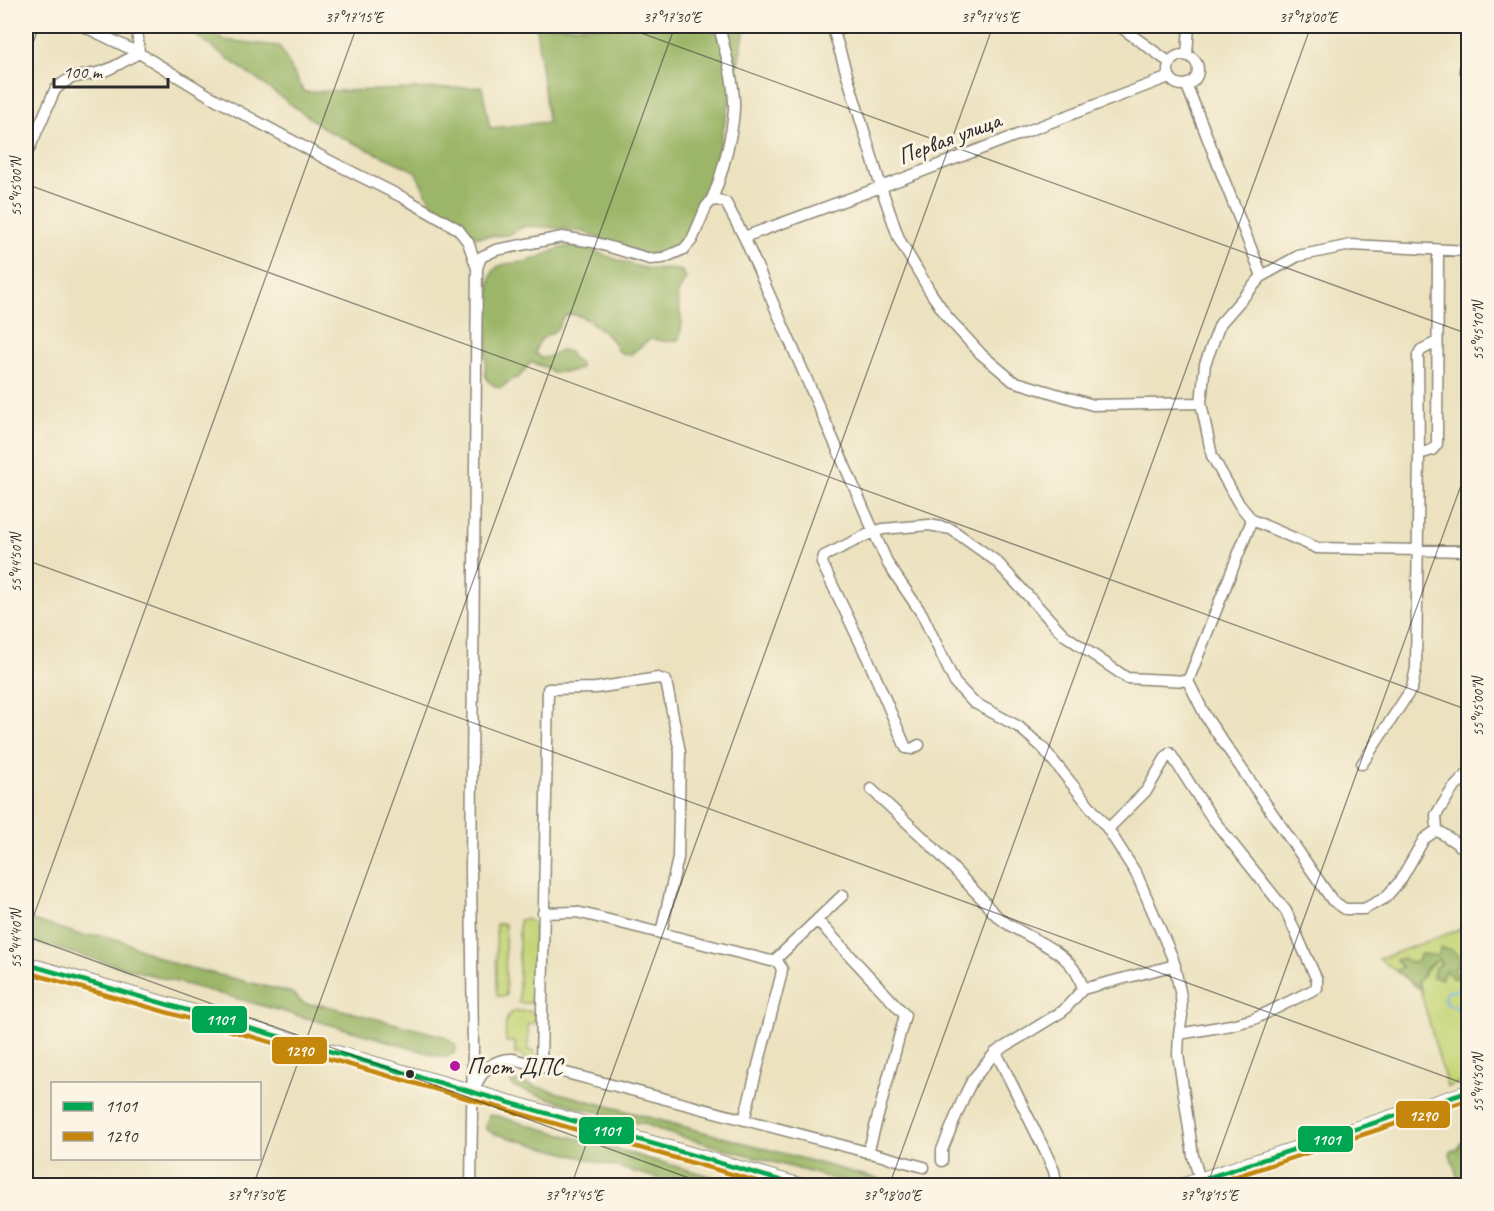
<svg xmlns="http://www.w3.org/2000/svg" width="1494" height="1211" font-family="Caveat,sans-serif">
<rect width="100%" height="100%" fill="#fcf5e5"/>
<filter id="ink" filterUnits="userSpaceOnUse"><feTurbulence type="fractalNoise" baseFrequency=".0167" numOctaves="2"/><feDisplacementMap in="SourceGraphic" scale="12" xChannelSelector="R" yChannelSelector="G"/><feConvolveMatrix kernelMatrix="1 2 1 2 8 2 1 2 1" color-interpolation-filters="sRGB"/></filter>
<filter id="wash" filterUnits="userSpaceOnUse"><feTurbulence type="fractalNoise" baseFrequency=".008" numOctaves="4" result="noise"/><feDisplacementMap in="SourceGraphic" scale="24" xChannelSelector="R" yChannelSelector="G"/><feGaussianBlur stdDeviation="1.35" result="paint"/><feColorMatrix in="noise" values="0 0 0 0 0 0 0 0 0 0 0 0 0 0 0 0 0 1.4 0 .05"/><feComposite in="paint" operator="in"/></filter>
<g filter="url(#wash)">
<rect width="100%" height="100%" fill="#ece2c0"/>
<path fill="#c4d577" stroke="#788051" stroke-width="1.5" d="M1468,911V1080L1447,1087L1418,982L1433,962L1439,959L1442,975L1446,970L1457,978C1451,959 1439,956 1421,954L1416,963L1397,961L1402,967L1396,971L1379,959L1461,929Z
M527,919L533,923L534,926L533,998L529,1003H519V920Z
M496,924H505L506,996H497Z
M515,1011H530L535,1015L534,1024H528V1050L534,1051V1061L522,1058V1054H515V1042H506C506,1030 502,1016 515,1011Z"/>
<path fill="#9bb668" stroke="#63704a" stroke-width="1.5" d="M183,26H203L223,40L279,46L304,92L482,87L490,128L548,122L536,26H746L709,194L686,237L673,250L662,254H642L584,232L547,227L525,226L508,235L476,237L431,203L415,171L328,131Z
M573,245C599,251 624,265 650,269C661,271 671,267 682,271L686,277L677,296L682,324L679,339C668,344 661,340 650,339L631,354H624L617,350C615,338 580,309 567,315C561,317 561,322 559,326C552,338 539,332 535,353L541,358L548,357L561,350L569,352L572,358L579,362L581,368L574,371L552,373L547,368L531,362L518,378L512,379L501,388C492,385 488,383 485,374L490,281C491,276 493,271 496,268C503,262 515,264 524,262C542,258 554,248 573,245Z
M26,918L84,936L100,935L123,941L171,963L292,993C309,1010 307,1002 327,1006L443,1036L456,1045L454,1053L447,1057L439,1056C301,1015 163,979 26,940Z
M1441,948L1452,950L1458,955V964L1454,969L1457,978H1452L1446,970L1441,979L1433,977L1435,967L1441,964L1439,959C1430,963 1423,973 1418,982L1421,990L1396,971L1402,967L1396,960L1403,958L1409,962L1416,963L1421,954L1438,956Z
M515,1081L900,1185H856L664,1132L643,1123L624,1122L603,1113L586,1110L513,1087L511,1082Z
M489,1115L497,1116L742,1185H682L492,1133L485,1128Z
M1461,1143H1466L1468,1148V1185H1460L1450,1154L1452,1150H1456Z"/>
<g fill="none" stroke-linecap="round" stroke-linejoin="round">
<path stroke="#68b4e1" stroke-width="2" d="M1468,990L1463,987L1459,990L1447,991L1444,998L1445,1003L1464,1010L1465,1061L1468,1073"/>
</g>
</g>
<g filter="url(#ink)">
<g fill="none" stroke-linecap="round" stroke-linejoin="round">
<defs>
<path id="minor" d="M83,26L139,53L208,95L328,160L404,198L458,229L468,242L477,268L471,870L473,1046L471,1186
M844,26L834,32L881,187L899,239L931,293L948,318L981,354L1013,381L1093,405L1201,403
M1119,26L1169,62
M1168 70a15 15 0 1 1 30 0a15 15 0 1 1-30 0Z
M1187,55L1189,26
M1465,69L1468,77
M1187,86L1262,276
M26,156L55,90C72,72 84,78 104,71C116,67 127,59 139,53L137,26
M711,201C721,180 733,133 734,109C735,82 725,52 719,26
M744,237L881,187L1169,77
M1468,251L1351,245L1298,256L1262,276L1220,324L1205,364L1201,403L1212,456L1239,504L1252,520L1317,548L1468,551
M477,268L481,257L496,250L562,237L593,242L650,259L663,258L684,249L692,240L706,207L711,201L718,200L726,203L744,237L888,564L922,614L955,683L973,702L1019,727L1043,748L1108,829L1137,875L1173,959L1181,996L1182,1016L1179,1034L1178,1054L1193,1156L1200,1180
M1419,454L1432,450L1437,444L1438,250
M1252,520L1188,681L1206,717L1332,900L1345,909H1364L1385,898L1400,881L1424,839L1437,830
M919,745L912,749L906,748L868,659L822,563L824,556L873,532L883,529L929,525L951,529L996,561L1063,634L1127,678L1188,681
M1362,764L1412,688L1416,668L1419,454L1418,355L1421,350L1437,342
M1468,773L1452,790L1436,815L1437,830L1468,851
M871,789L929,843L984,901C1007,939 1072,940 1083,989
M1108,829L1147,790L1166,757L1170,753L1212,818L1286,911L1317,980V988L1254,1019L1231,1025L1179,1034
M543,913L576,912L589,915L771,961L776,959L843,895
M817,920L905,1015L868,1153
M996,1052L1045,1151L1054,1171L1057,1186
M541,1066L548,689L596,688L658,678L666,681L680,752L678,858L661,933
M474,1090C481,1072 492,1058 513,1059L924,1167
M744,1120L781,976L782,969L776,959
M942,1161V1150L963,1099L973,1079L996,1052L1063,1011L1083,989L1175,965"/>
<path id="major" d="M26,964L802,1186
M1181,1186L1468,1092"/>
</defs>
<use href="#minor" stroke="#8c8676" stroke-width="13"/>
<use href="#major" stroke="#8c8676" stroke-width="16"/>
<use href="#minor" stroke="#fff" stroke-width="10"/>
<use href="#major" stroke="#fff" stroke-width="14"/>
<defs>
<path id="bus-1" d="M26,964L800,1186
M1183,1186L1468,1092"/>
<path id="bus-2" d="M26,972L773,1186
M1207,1186L1468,1100"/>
</defs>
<use href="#bus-1" stroke="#fcf5e5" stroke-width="9"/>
<use href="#bus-2" stroke="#fcf5e5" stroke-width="9"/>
<use href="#bus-1" stroke="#00a651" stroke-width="4.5"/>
<use href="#bus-2" stroke="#c4870b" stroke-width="4.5"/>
</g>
</g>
<path fill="none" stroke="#2b2b2b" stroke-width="1.5" stroke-opacity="0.45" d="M622,26L1468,334M26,63L39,26M26,184L1468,710M26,560L1468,1085M26,936L711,1186M26,937L357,26M253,1186L675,26M571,1186L993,26M889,1186L1311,26M1207,1186L1468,466"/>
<circle fill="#b5179e" stroke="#fcf5e5" stroke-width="2" cx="455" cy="1066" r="6"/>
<circle fill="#2b2b2b" stroke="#fcf5e5" stroke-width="2" cx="410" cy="1074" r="5"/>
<g text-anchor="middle" stroke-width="6" stroke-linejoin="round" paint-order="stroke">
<g font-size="24" fill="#2b2b2b" stroke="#fcf5e5">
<text transform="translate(949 138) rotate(-21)" y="8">Первая улица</text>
</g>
<g font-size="24" fill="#2b2b2b" stroke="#fcf5e5" text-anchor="start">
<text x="467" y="1074">Пост ДПС</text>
</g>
</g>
<g stroke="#fcf5e5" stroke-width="2">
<rect x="191" y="1005" width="57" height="29" rx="6" fill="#00a651"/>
<rect x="271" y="1036" width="57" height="29" rx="6" fill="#c4870b"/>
<rect x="1395" y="1100" width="56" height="29" rx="6" fill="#c4870b"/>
<rect x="578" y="1116" width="57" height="29" rx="6" fill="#00a651"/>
<rect x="1297" y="1125" width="57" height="28" rx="6" fill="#00a651"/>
</g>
<g font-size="16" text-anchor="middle" font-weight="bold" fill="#fff">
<text x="220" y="1025">1101</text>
<text x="299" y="1056">1290</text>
<text x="1423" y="1121">1290</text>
<text x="606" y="1136">1101</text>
<text x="1326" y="1145">1101</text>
</g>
<rect width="1494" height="1211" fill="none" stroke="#fcf5e5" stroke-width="66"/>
<rect x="51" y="1082" width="210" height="78" fill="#fcf5e5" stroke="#a8a49b" stroke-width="1.5"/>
<rect x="63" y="1102" width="30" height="9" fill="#00a651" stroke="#a8a49b" stroke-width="1.5"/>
<text x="105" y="1112" font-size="18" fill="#2b2b2b">1101</text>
<rect x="63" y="1132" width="30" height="9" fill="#c4870b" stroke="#a8a49b" stroke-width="1.5"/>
<text x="105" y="1142" font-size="18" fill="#2b2b2b">1290</text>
<path d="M54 78v9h114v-9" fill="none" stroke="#2b2b2b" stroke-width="3"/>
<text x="63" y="78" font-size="18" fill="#2b2b2b" stroke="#fcf5e5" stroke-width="4.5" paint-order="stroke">100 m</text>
<rect x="33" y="33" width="1428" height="1145" fill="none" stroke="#2b2b2b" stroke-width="2"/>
<g font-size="15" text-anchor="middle" fill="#2b2b2b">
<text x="354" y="22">37°17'15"E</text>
<text x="672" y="22">37°17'30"E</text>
<text x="990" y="22">37°17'45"E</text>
<text x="1308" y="22">37°18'00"E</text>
<text transform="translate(16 187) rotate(-90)" y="5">55°45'00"N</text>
<text transform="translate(1478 331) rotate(-90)" y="5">55°45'10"N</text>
<text transform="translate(16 563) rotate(-90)" y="5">55°44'50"N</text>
<text transform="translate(1478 707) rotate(-90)" y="5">55°45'00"N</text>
<text transform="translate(16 939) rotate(-90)" y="5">55°44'40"N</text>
<text transform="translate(1478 1083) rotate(-90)" y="5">55°44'50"N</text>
<text x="256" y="1200">37°17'30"E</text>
<text x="574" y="1200">37°17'45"E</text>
<text x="892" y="1200">37°18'00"E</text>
<text x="1209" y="1200">37°18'15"E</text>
</g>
</svg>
